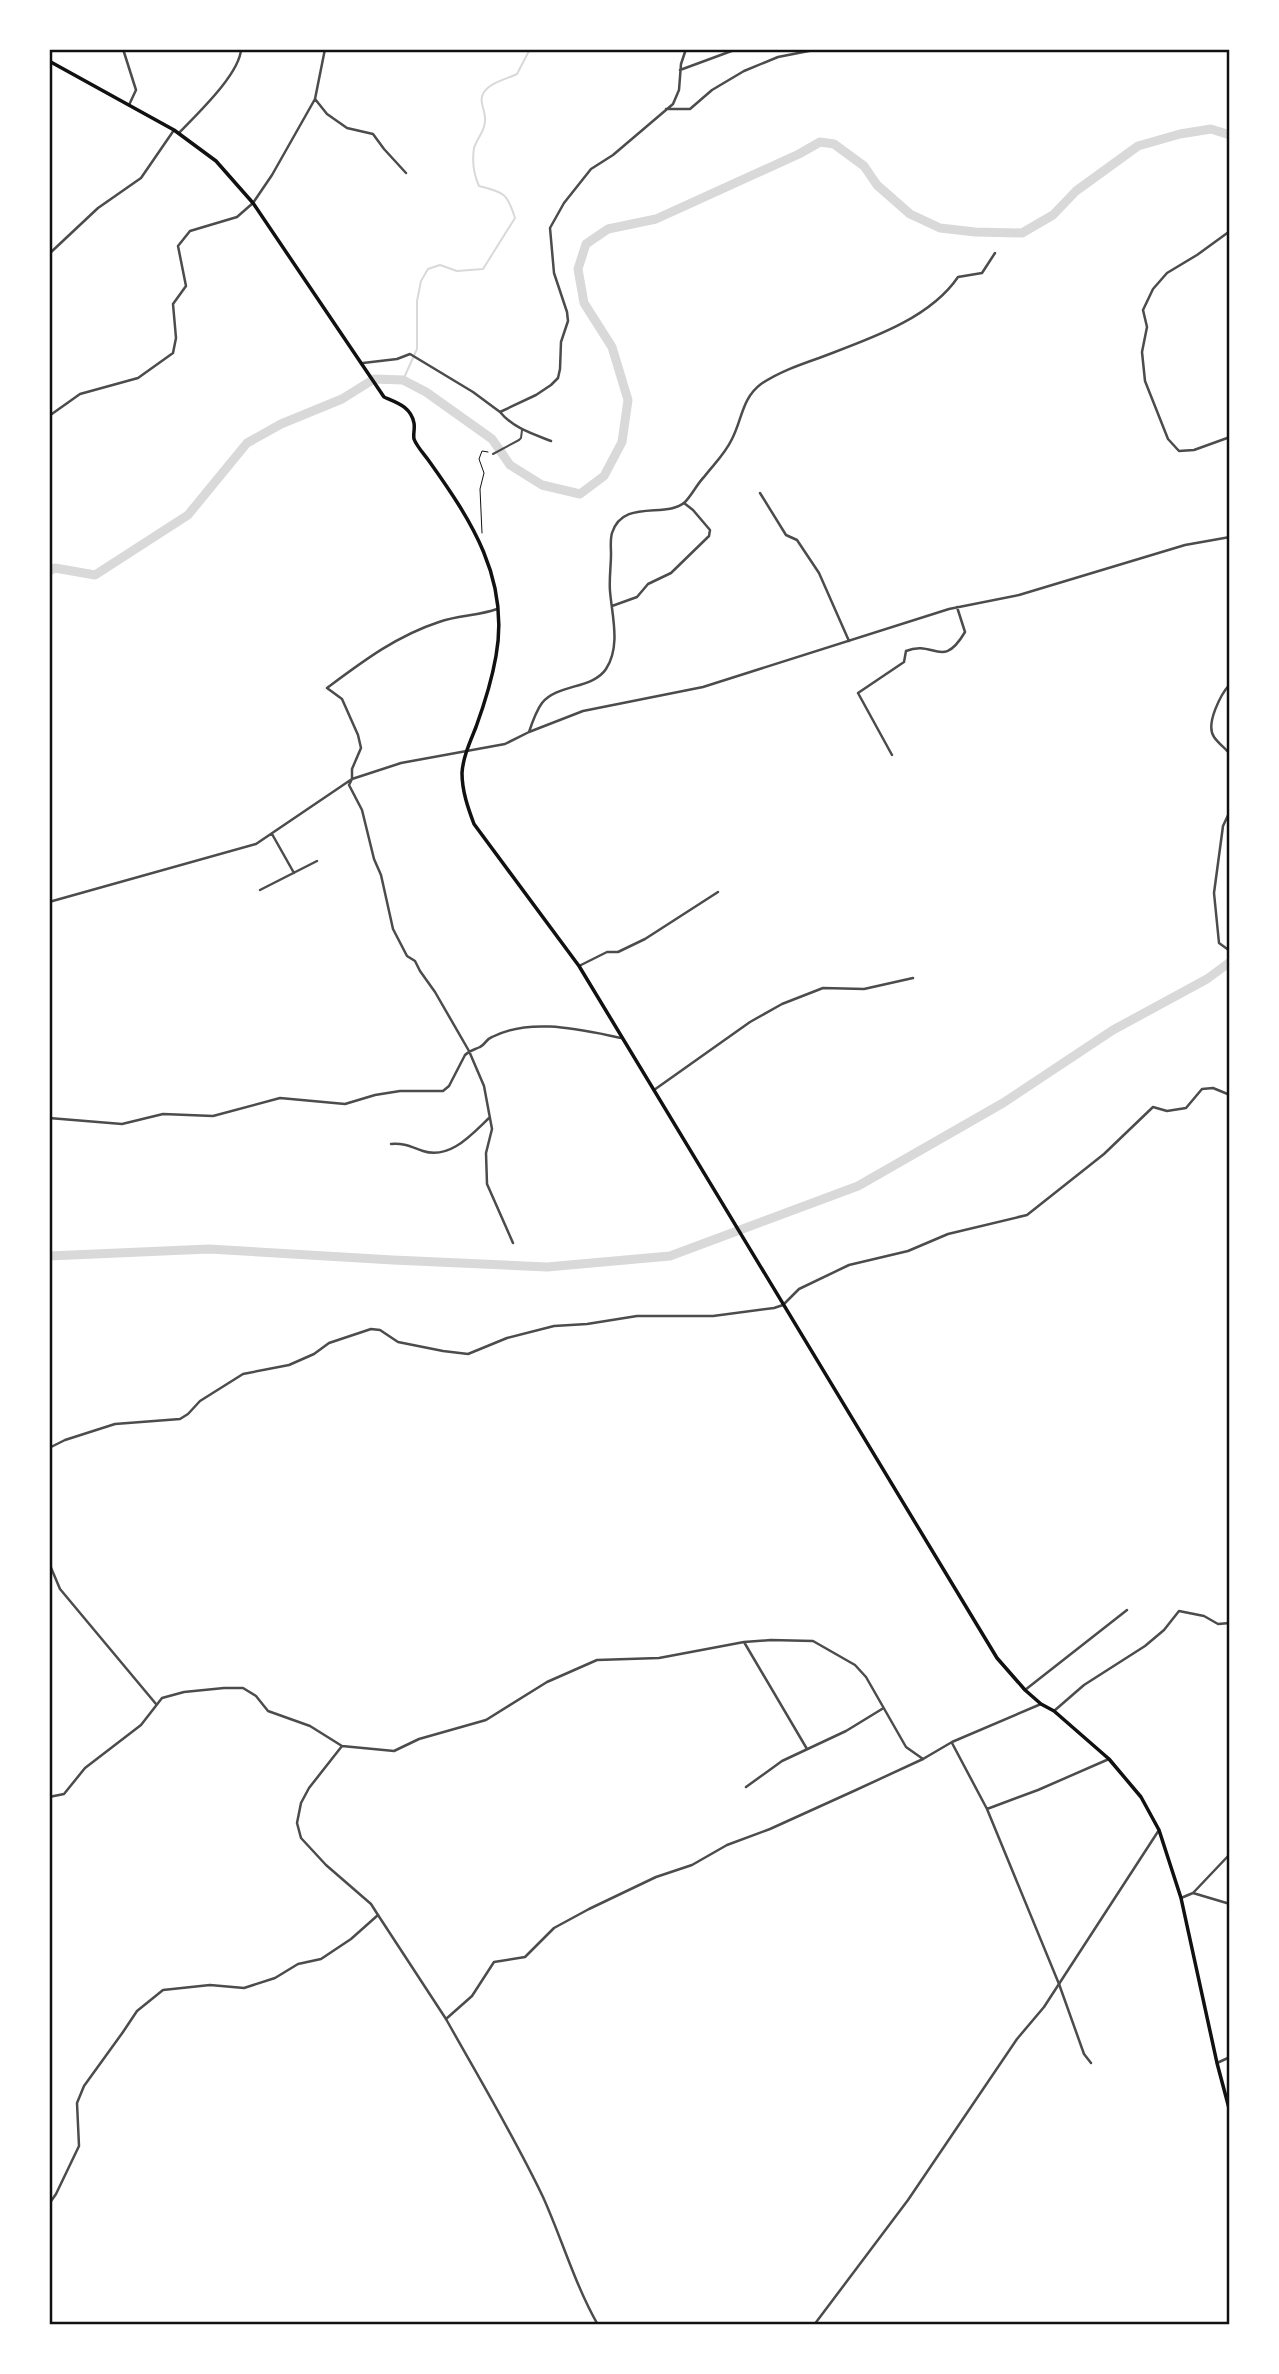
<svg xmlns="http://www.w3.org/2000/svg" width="1279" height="2374" font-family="Roboto,sans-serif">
<rect width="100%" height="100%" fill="#fff"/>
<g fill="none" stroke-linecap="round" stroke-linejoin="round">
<path stroke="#d9d9d9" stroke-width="2" d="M403,380L417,349V301L421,281L428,269L440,265L457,271L483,269L515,218C507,193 505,193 479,186C474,175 472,161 474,148C477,138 486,130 485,118C485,109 478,101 484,92C491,82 507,79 517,74L530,49"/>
<path stroke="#d9d9d9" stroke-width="9" d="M49,571L55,568L95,575L188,515L247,443L281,424L342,399L374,379L403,380L426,392L492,439L510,465L542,485L580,494L604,476L622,442L628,400L612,347L584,303L578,269L586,244L608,229L656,219L799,154L820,142L834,144L864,166L877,185L910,214L940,228L975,232L1022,233L1053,215L1076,191L1138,146L1180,134L1211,129L1230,135
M49,1256L209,1249L393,1260L547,1267L670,1256L858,1186L1003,1103L1113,1030L1207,979L1230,962"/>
<path stroke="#111" stroke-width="1" d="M482,533L480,489L484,473L479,459L482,451L488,452"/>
<path stroke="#4c4c4c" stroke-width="2" d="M493,454L519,440L521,438L522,430"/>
<path stroke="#4c4c4c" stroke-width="2.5" d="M123,49L136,90L129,105
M680,70L737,49
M315,99L327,114L347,128L373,134L384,149L406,173
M666,109H690L712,90L744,71L778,57L819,49
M179,133C196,115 240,74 241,49
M1230,231L1197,255L1167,273L1153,289L1143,310L1147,327L1142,352L1145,381L1168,439L1179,451L1194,450L1230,437
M49,254L98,208L141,178L174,130
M363,363L397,359L410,354L473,392L500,412L536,395L551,385L558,378L560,369L561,342L568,321L567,312L554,273L550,228L564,203L591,169L613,155L673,104L679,90L681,64L686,49
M500,412C513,428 533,434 551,441
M49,416L80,394L138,378L173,353L176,338L173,304L186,286L178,246L190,231L237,217L253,203L272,175L315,99L325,49
M760,493L786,535L797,540L819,573L849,641
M612,606L637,597L648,584L671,573L709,536L710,530L693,510L684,503
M497,609C478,616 458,615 439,622C396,636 362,662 327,688L342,699L358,735L361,748L352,769V779L349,785L362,810L374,859L381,875L393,929L407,956L415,961L420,971L435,992L469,1051L484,1086L492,1129L486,1153L487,1184L513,1243
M1230,684C1221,694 1205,724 1214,737C1218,743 1225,748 1230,754
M529,732C532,723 536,711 542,703C557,684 593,689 606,669C621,646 612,616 610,591C609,579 611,566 611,554C611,547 610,540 612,533C623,498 667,519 685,502C692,495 697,484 704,477C714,464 725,454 732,439C742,420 742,398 761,384C779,372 799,365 819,358C866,340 929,320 958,277L982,273L995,253
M892,755L858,693L904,662L906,651C934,639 942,671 965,632L957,607
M1230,811L1223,826L1214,893L1219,943L1230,951
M272,834L294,873
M260,890L317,861
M49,902L256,844L352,779L401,763L505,744L529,732L583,711L703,687L949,609L1019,595L1185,545L1230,537
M579,966L607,952H618L645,939L718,892
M654,1090L750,1022L782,1004L823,988L864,989L913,978
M49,1118L122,1124L163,1114L213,1116L280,1098L345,1104L375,1095L400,1091H443L449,1086L465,1055C470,1050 474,1050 480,1047C485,1045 486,1039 492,1037C531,1017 581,1030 622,1038
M391,1144C405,1143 411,1147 423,1151C450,1160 472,1134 489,1118
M49,1448L65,1440L115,1424L180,1419L188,1414L200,1401L243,1374L289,1365L314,1354L329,1343L371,1329L380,1330L398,1342L443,1351L468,1354L507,1338L554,1326L587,1324L637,1316H713L774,1308L783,1305L799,1289L849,1265L908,1251L948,1234L1027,1215L1104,1154L1153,1107L1167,1111L1186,1108L1202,1089L1213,1088L1230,1095
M49,1563L60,1589L156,1704
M744,1642L807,1749
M1025,1690L1127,1610
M1054,1711L1084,1685L1145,1646L1164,1630L1179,1611L1204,1616L1218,1624L1230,1623
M952,1743L987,1809L1059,1984L1084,2054L1091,2063
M342,1746L309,1788L301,1803L297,1823L301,1838L326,1865L371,1904L378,1915
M746,1787L782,1761L846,1731L882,1709
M49,1797L64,1794L85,1768L141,1725L162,1698L184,1692L224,1688H243L256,1696L268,1711L310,1726L342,1746L394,1751L419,1739L486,1720L547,1682L597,1660L659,1658L744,1642L771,1640L813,1641L855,1665L866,1677L906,1747L923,1759
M987,1809L1038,1790L1109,1759
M1193,1893L1230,1904
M1181,1898L1193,1893L1230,1854
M446,2019C479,2078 514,2136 543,2197C562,2239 575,2285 598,2325
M1217,2063L1230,2057"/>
<path stroke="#4c4c4c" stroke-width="2.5" d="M49,2204L56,2194L79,2146L77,2103L84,2086L123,2032L137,2011L163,1990L210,1985L244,1988L275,1978L298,1964L321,1959L351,1939L378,1915L446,2019L472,1996L494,1962L525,1957L554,1928L589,1909L656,1877L692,1865L727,1845L770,1829L856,1790L923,1759L952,1742L1041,1704
M814,2325L908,2200L1017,2039L1044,2007L1159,1830"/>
<path stroke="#111" stroke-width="3.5" d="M49,61L174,130L216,161L253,203L384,397C398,403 411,407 414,423C415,429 413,434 414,439C417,447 425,455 429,461C471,520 510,579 496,656C492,679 484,705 476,727C470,742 463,757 462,773C462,791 468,808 474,824L579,966L997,1658L1025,1690L1041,1704L1054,1711L1109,1759L1141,1797L1159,1830L1181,1898L1217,2063L1230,2112"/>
</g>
<rect width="1279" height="2374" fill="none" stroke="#ffffff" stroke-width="102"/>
<rect x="51" y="51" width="1177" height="2272" fill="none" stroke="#111" stroke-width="2.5"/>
</svg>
